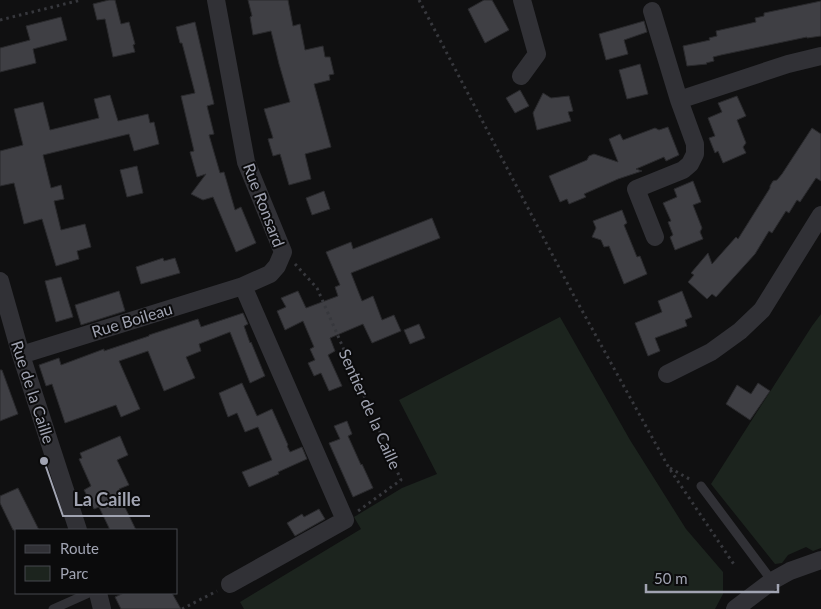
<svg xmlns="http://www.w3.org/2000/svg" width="821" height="609" font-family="Lato,sans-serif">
<rect width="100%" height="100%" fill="#101011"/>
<path fill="#1c241e" d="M821,314V548L813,551L806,547L788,555L782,563L775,564L711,484L812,326Z
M560,317L630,440L686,529L723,572V594L715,609H244L240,602L361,529L354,517L402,488L437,474L399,400Z"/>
<path fill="#3f3f44" stroke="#2a2a2d" d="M109,0H115L121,24L129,22L135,44L133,45L135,52L113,57L105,19L97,20L93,4Z
M248,0H288L293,26L300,24L305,50L323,46L325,57H330L334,74L329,75L330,80L314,84L331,147L305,154L311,179L289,185L280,154L273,156L268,139L273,138L264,109L290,102L279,64L271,31L253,35L250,17L252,16Z
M484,0H492L509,30L485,43L468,9Z
M821,1V36L807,38V37L721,55L713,57L714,61L706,63L707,64L687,66L683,46L710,40L709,38L717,36L716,31L756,22L755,18L764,16V13Z
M61,17L67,40L33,49L36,63L0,72V48L30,40L26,26Z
M644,21L647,32L624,40L628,54L606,60L599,34Z
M195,22L214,104L207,106L214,134L209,135L220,173L224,172L235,210L241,207L256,243L236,252L213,197L203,200L191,194L206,174L197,177L190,152L194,151L181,96L195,93L182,43H180L176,27Z
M640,64L648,94L627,99L619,70Z
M520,90L529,106L515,113L506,98Z
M543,93L551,98L569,96L573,111L568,112L571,121L537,130L533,113Z
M110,95L118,121L148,114L150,123L154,122L159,144L134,151L129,134L43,155L51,188L61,185L64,199L54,201L61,230L85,224L91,247L77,251L79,259L56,266L42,219L24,224L14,183L0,186V151L23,145L14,109L43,102L50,130L99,118L94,99Z
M737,96L746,116L737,120L746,143L743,147L746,153L723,163L718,151L715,153L709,138L715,136L708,118L722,112L718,103Z
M668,127L679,155L666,161L664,157L636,169L642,171L618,179L584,194L586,197L569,204L567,199L560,202L549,176L587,160L589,156L594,154L618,162L609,139L620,134L623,140L655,128L659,130Z
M812,128L821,134V181L816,178L800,202L797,200L789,213L786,211L772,233L769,231L755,254L716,297L712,294L707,299L688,282L694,275L691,273L708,253L712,264L736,237L738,239L770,188V186L773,181L777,180L782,174Z
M137,166L143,193L127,197L120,170Z
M693,181L701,202L693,205L702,228L700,232L703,239L675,250L670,237L673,235L668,222L671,221L663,203L677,197L674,189Z
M324,191L330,209L312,215L306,198Z
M622,210L627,223L624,225L637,257L640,256L647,274L624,284L609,246L604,247L601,240L592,237L596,228L593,221Z
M432,218L440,238L351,273L362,301L373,296L382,320L394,315L401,331L372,343L363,324L330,338L335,351L328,355L342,386L329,391L321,373L314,376L308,363L315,360L310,349L314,347L303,321L285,330L277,311L286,307L281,298L298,291L306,308L338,296L335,287L340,285L326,252L351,242L353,249Z
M163,258L164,261L175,258L180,273L141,284L136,267Z
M61,277L73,317L56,322L45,281Z
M119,291L125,311L81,325L75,305Z
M682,291L692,317L685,320L687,326L655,338L660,351L648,356L635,323L662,312L658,301Z
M243,313L248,324L244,326L250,343L251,342L265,376L250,383L230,332L199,344L201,351L186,357L195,378L164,391L148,351L119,361L140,409L121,417L116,405L65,423L52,384L46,386L39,365L59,358L61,365L104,349V351L149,336V335L198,319L201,327Z
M419,324L425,338L410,344L404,330Z
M0,370H2L18,414L0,421Z
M242,383L257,416L272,409L288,445L287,446L290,452L302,447L307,459L278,472L279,474L249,487L242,472L272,460L258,427L245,432L237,413L228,417L219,393Z
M758,383L770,391L750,420L726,404L737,385L751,394Z
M347,421L352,434L348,436L361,465L362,464L373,488L353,497L329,443L340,439L334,426Z
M120,436L128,455L117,460L129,485L119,489L122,496L120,497L136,530H110L99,507L94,509L84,490L91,486L79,459L82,458L80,453Z
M18,488L39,530H13L0,503V496Z
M319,509L325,519L295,536L287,523L302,514L304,517Z
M124,593H172L181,609H121L115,597Z"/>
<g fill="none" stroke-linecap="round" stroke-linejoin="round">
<path stroke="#37383d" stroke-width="3" stroke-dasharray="2.5 4" stroke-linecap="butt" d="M419,0L574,296L669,468L735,566
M0,20L81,0
M295,264L317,288L401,480L358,511
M670,468L691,480
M182,609L217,591"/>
<path stroke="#313136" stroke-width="9" d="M701,486L772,581
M53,609L89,593"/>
<path stroke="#313136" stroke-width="18" d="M652,11L679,100
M521,76L537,54L522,0
M655,237L636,189L683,170L690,164L695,154V144L679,100L788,64L821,56
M0,281L21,355L78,530
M21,355L243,286L270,274L277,266L283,252L246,162L216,0
M667,374L711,352L740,331L762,310L821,215
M230,584L345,520L243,286
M98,593L102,609
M735,609L772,581L790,571L821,560"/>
</g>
<g text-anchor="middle" stroke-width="4" stroke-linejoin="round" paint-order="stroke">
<g font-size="16" fill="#a1a4b2" stroke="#0b0b0c">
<text transform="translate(264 205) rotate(69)" y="6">Rue Ronsard</text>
<text transform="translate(132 320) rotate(-17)" y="6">Rue Boileau</text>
<text transform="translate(33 392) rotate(72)" y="6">Rue de la Caille</text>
<text transform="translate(370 409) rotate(66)" y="6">Sentier de la Caille</text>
</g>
</g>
<path fill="none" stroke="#a1a4b2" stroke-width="2" d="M44 461L63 516H150"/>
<circle fill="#a1a4b2" stroke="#0b0b0c" stroke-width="2" cx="44" cy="461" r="5"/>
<g font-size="18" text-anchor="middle" font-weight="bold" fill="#a1a4b2" stroke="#0b0b0c" stroke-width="4" stroke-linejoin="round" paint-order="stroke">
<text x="107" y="506">La Caille</text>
</g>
<rect x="15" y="529" width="162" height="65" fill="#0b0b0c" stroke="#47484e"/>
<rect x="25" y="545" width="25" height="8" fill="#313136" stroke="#47484e"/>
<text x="60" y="554" font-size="15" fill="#a1a4b2">Route</text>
<rect x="25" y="566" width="25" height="15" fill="#1c241e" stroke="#47484e"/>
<text x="60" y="579" font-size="15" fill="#a1a4b2">Parc</text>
<path d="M646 584v8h132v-8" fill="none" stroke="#a1a4b2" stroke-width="2.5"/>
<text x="654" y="584" font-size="15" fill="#a1a4b2" stroke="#0b0b0c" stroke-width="4" paint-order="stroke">50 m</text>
</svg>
